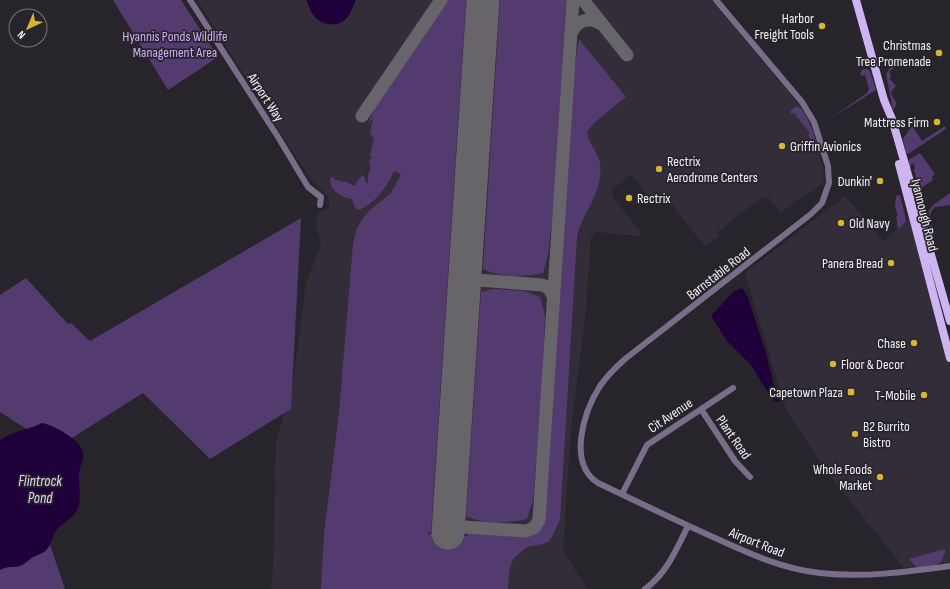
<svg xmlns="http://www.w3.org/2000/svg" width="950" height="589" font-family="'Sofia Sans Condensed',sans-serif">
<rect width="100%" height="100%" fill="#27242b"/>
<path fill="#322d39" d="M197,0H711L802,108L813,130L823,169L824,182L803,198L801,197L781,213L768,198L765,200L762,197L718,232L720,235L705,247L670,202L668,200L661,201L656,195L651,200L631,175L612,190V196L640,231V236L596,232L591,239L585,319L571,430L563,551L587,589H271L273,568L276,443L293,382L306,283L321,243L316,226L318,212L329,207L328,197L309,176L294,154Z
M845,196L883,241L909,218L950,367V562L904,568L826,471L786,410L745,273Z"/>
<path fill="#533b6f" d="M113,0H181L218,57L168,90Z
M448,0H466L431,532H428V534H436L437,533L459,534V536H468V533L526,537L536,534L543,525L573,87L577,50L579,39L626,97L594,123L587,132C588,143 598,152 600,163C604,193 582,211 577,237L560,520L552,537L549,541L543,544L527,547L513,559L509,571L508,589H321L324,534L339,413L353,244L357,228L363,218L369,211L391,193L401,174L394,171C388,186 374,205 358,210L354,206L352,199C342,198 327,189 331,177H334L335,180H339L341,182L345,181L354,186L362,175L364,176L366,183H368V175L371,168L369,161L372,158L370,155L374,139L370,133L373,118L368,124L374,109Z
M500,0H566V5L553,211L548,255L543,273C521,277 503,278 483,269Z
M899,64H902V65L900,68L897,65L889,72L891,75L890,79L896,86L893,89L891,94L897,104L893,110L886,74L891,67Z
M863,69H868L870,71L876,90L831,118L867,93L869,89L865,75L862,76L860,73Z
M797,106C810,113 815,141 820,155L808,135L810,133L794,113L790,114L791,110Z
M945,126L946,129L908,154L906,153L903,139L911,127H913L922,141Z
M920,153L935,174L932,177L933,180L918,190L914,184L916,182L919,184L920,181L916,177L914,170L915,167L913,163L911,164V167L910,168L908,162L910,159Z
M950,193V205L935,207C925,216 932,224 935,236L933,235L932,240L929,227V212H928L933,205Z
M900,195L906,220L904,224L898,229L896,216H898L895,207L896,196Z
M301,218L291,409L210,459L143,393L56,448L0,412V295L26,278L68,324L71,323L90,341Z
M493,289L524,291L540,297L545,316L541,404L533,500L527,519C507,523 485,525 466,516L481,292Z
M50,545L65,589H0V570L9,566L17,567L23,565L33,557L44,552Z
M945,549C944,567 932,567 917,568L909,559Z"/>
<path fill="#20003a" d="M306,0H356C353,6 351,14 346,19C337,28 322,25 315,17C310,12 309,5 306,0Z
M742,288L747,295L767,356L773,382L780,402L774,401L763,385L751,365L727,341L711,316L733,292Z
M42,423C54,425 76,438 82,449C86,455 80,466 79,473C78,485 83,500 76,512C71,520 61,523 56,531C52,537 51,547 44,552C41,554 36,555 33,557C28,560 24,565 18,566C11,568 6,566 0,570V440C13,431 29,430 42,423Z"/>
<g fill="none" stroke-linecap="round" stroke-linejoin="round">
<path stroke="#67646a" stroke-width="13" d="M583,0L627,55
M571,34C577,19 590,16 603,25
M362,116L441,0
M465,265C468,273 469,277 477,280
M463,294L470,283L477,280L542,285L549,288L553,296
M449,526L526,531L534,528L539,520L573,0"/>
<path stroke="#67646a" stroke-width="33" d="M448,533L483,0"/>
<path stroke="#796d8a" stroke-width="6" d="M190,0L278,137L308,187L321,197L320,205
M716,0L802,102L814,122L828,166L829,183L822,203L811,214L625,359C616,367 607,376 600,386C584,411 567,463 598,483C636,501 675,520 713,537C748,553 782,569 820,573C863,578 907,572 950,566
M701,409L735,461L750,477
M622,494L647,445L733,388
M645,589C667,573 676,550 688,526"/>
<path stroke="#ceb5f1" stroke-width="8" d="M856,0L884,100L892,119L950,321
M899,164L950,358"/>
</g>
<g fill="#d6b534" stroke="#27242b" stroke-width="1.5">
<circle cx="822" cy="26" r="4"/>
<circle cx="939" cy="53" r="4"/>
<circle cx="937" cy="122" r="4"/>
<circle cx="782" cy="146" r="4"/>
<circle cx="659" cy="169" r="4"/>
<circle cx="880" cy="181" r="4"/>
<circle cx="629" cy="198" r="4"/>
<circle cx="841" cy="223" r="4"/>
<circle cx="891" cy="263" r="4"/>
<circle cx="914" cy="343" r="4"/>
<circle cx="833" cy="364" r="4"/>
<rect x="847" y="388" width="8" height="8" rx="2"/>
<circle cx="924" cy="395" r="4"/>
<circle cx="855" cy="434" r="4"/>
<circle cx="880" cy="477" r="4"/>
</g>
<g text-anchor="middle" stroke-width="3.5" stroke-linejoin="round" paint-order="stroke">
<g font-size="14" fill="#f2f0f5" stroke="#27242b" text-anchor="end">
<text x="814" y="23">Harbor<tspan x="814" dy="16">Freight Tools</tspan></text>
<text x="931" y="50">Christmas<tspan x="931" dy="16">Tree Promenade</tspan></text>
<text x="929" y="127">Mattress Firm</text>
<text x="790" y="151" text-anchor="start">Griffin Avionics</text>
<text x="667" y="166" text-anchor="start">Rectrix<tspan x="667" dy="16">Aerodrome Centers</tspan></text>
<text x="872" y="186">Dunkin'</text>
<text x="637" y="203" text-anchor="start">Rectrix</text>
<text x="849" y="228" text-anchor="start">Old Navy</text>
<text x="883" y="268">Panera Bread</text>
<text x="906" y="348">Chase</text>
<text x="841" y="369" text-anchor="start">Floor &amp; Decor</text>
<text x="843" y="397">Capetown Plaza</text>
<text x="916" y="400">T-Mobile</text>
<text x="863" y="431" text-anchor="start">B2 Burrito<tspan x="863" dy="16">Bistro</tspan></text>
<text x="872" y="474">Whole Foods<tspan x="872" dy="16">Market</tspan></text>
</g>
<g font-size="14" fill="#ceaff8" stroke="#27242b">
<text x="175" y="41">Hyannis Ponds Wildlife<tspan x="175" dy="16">Management Area</tspan></text>
</g>
<g font-size="14" fill="#f2f0f5" stroke="#27242b">
<text transform="translate(266 97) rotate(57)" y="5">Airport Way</text>
<text transform="translate(925 215) rotate(76)" y="5">Iyannough Road</text>
<text transform="translate(718 273) rotate(-38)" y="5">Barnstable Road</text>
<text transform="translate(670 415) rotate(-34)" y="5">Cit Avenue</text>
<text transform="translate(734 437) rotate(55)" y="5">Plant Road</text>
<text transform="translate(757 542) rotate(22)" y="5">Airport Road</text>
</g>
<g font-size="15" font-style="italic" fill="#e4d5fa" stroke="#27242b">
<text x="40" y="486">Flintrock<tspan x="40" dy="17">Pond</tspan></text>
</g>
</g>
<g transform="translate(28 28) rotate(224)"><circle r="19" fill="#27242b" stroke="#78767c"/>
<path d="M0-3L7 15L0 10L-7 15Z" fill="#d6b534"/>
<text y="-6" font-size="11" font-weight="bold" text-anchor="middle" fill="#f2f0f5">N</text>
</g>
</svg>
